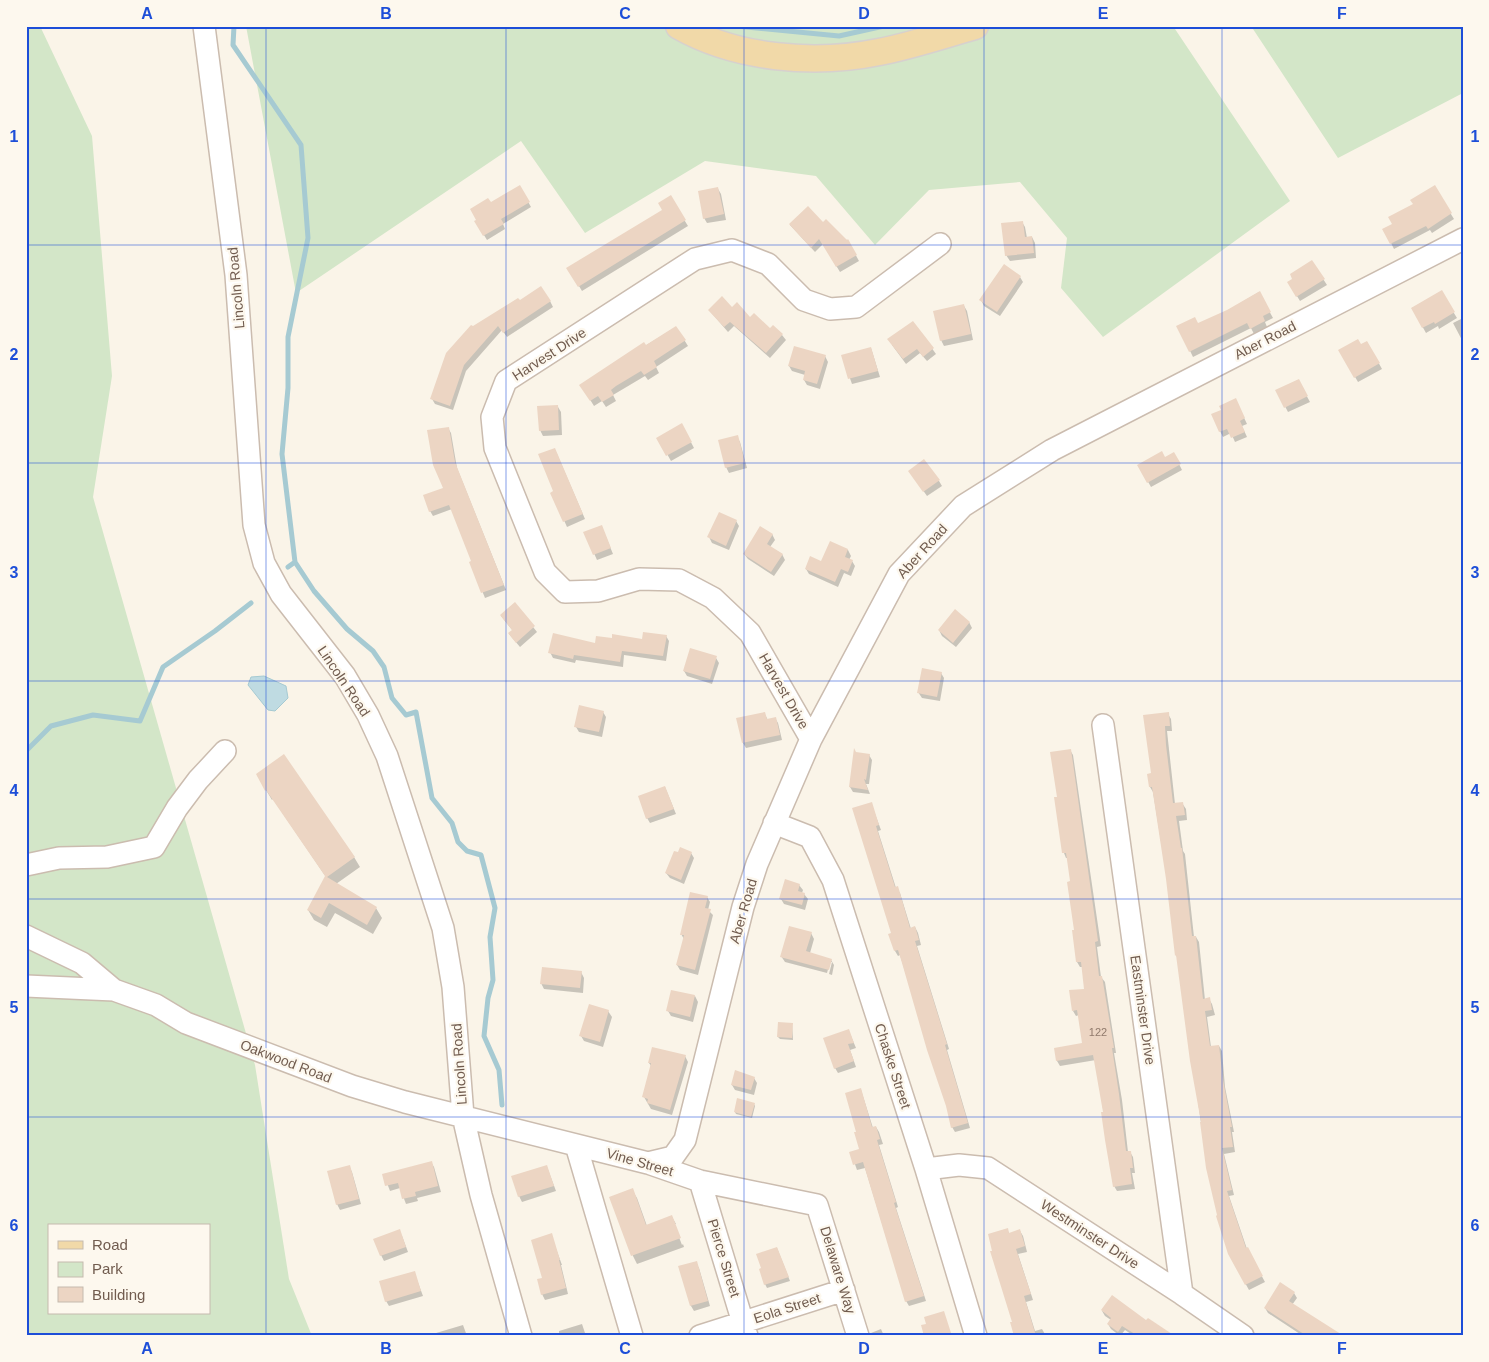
<svg xmlns="http://www.w3.org/2000/svg" width="1489" height="1362" font-family="Helvetica,sans-serif">
<rect width="100%" height="100%" fill="#faf4e8"/>
<path fill="#d3e6c8" fill-rule="evenodd" d="M26,26H40L92,136L112,376L93,497L255,1065L289,1279L312,1336H26ZM49,1226H209V1313H49Z
M246,26H1173L1290,201L1103,337L1061,288L1067,238L1020,182L929,190L875,245L816,176L705,161L585,233L521,141L296,293Z
M1251,26H1463V93L1338,158Z"/>
<path fill="#bfdbe2" stroke="#a6cad2" d="M264,676L286,686L288,698L275,711L268,710L248,685L251,677Z"/>
<path fill="#0003" d="M520,187L531,207L503,224L505,229L487,240L476,222L490,204Z
M1434,187L1454,219L1432,233L1430,230L1394,249L1384,229L1394,224Z
M718,189L721,194L726,220L707,223L704,218Z
M670,197L688,226L582,291L568,268L663,211Z
M1022,222L1025,227L1027,238L1032,237L1035,243L1036,258L1010,261L1006,255Z
M823,223L848,241L859,261L840,272L823,244L815,252L790,225Z
M1312,262L1327,285L1300,301L1289,283Z
M1020,277L1023,282L1000,316L984,306L981,300Z
M1259,292L1273,318L1265,322L1267,327L1254,334L1251,328L1193,357L1178,326L1198,325L1227,311Z
M1441,292L1457,318L1439,329L1438,326L1426,333L1412,308Z
M550,301L553,307L507,337L502,330L466,371L453,410L435,404L432,399L473,328L520,302Z
M964,306L967,311L973,340L944,346L941,340Z
M732,308L771,330L773,326L782,335L786,340L770,358L734,326L728,332L709,310Z
M1463,318V342L1453,323Z
M913,322L936,354L927,361L920,353L906,364L892,345Z
M676,327L688,346L656,367L659,373L648,380L645,376L613,395L616,401L606,407L602,401L594,406L581,385Z
M1367,342L1382,369L1358,382L1340,351L1361,346Z
M871,348L880,377L852,384L842,356Z
M825,356L828,362L820,389L807,385L804,380L805,375L792,371L789,366Z
M1298,380L1310,402L1288,412L1277,391Z
M1238,405L1247,424L1242,426L1247,437L1235,442L1231,433L1223,437L1220,431Z
M558,407L561,412L562,435L543,436L540,430Z
M682,425L694,448L671,461L658,438Z
M448,428L451,433L457,468L506,590L485,598L471,563L473,562L452,509L433,516L430,511L444,489Z
M737,437L740,442L747,468L729,473L726,467Z
M557,454L585,519L567,527L552,493L554,492Z
M1174,454L1182,470L1151,487L1139,466L1165,459Z
M913,476L939,481L942,486L927,496Z
M736,521L739,526L729,550L712,543L709,537Z
M604,532L613,554L597,560L585,533Z
M772,534L775,540L770,547L782,554L785,560L774,576L748,559L744,554Z
M831,543L848,550L851,556L849,560L852,561L855,566L851,576L844,573L838,587L809,574L806,569L822,563Z
M515,604L537,632L520,647L509,634L513,631L501,616Z
M969,622L972,628L956,647L942,636L939,630Z
M666,636L669,641L666,661L624,655L623,667L576,660L575,663L553,658L550,652Z
M716,658L719,663L712,684L687,676L684,671Z
M941,673L944,678L940,701L922,698L918,692Z
M603,712L606,717L602,737L579,732L576,727Z
M764,713L768,720L775,718L778,723L782,740L746,748L743,743Z
M1168,714L1171,719L1172,731H1167L1175,804L1182,803L1186,809L1187,820L1179,821L1183,851L1185,854L1194,937H1196L1199,942L1205,1000L1209,999L1212,1004L1215,1015L1207,1017L1211,1047L1219,1046L1222,1051L1225,1087L1234,1132H1232L1235,1152L1224,1154L1234,1195L1229,1196L1247,1249L1265,1282L1249,1290L1229,1254L1218,1216L1201,1123L1178,959L1176,955L1167,879L1153,792L1150,787Z
M1070,750L1073,755L1101,946L1097,947L1101,977L1105,982L1116,1053H1114L1122,1100L1128,1152H1130L1133,1157L1135,1173H1132L1135,1189L1117,1191L1114,1186L1096,1060L1060,1066L1057,1061L1055,1049L1084,1044L1079,1015L1076,1016L1073,1011L1086,990L1083,967H1080L1077,962L1073,932L1075,931L1072,882L1068,858H1066L1064,853L1058,798Z
M869,755L872,760L869,784H866L870,794L853,792L850,787Z
M257,775L354,857L360,867L336,884L376,908L382,918L373,934L335,913L327,927L314,920L308,910L326,877L273,799L272,800Z
M665,787L676,814L650,823L647,818Z
M871,803L881,830L878,831L896,888L900,893L911,929L915,927L918,933L921,945L917,946L949,1049L947,1050L970,1128L955,1132L952,1127L947,1106L900,955L898,956L895,951L890,935L893,934Z
M691,853L694,858L684,884L670,878L666,873Z
M799,885L803,890L802,893L804,894L808,899L805,910L784,904L781,899Z
M707,897L710,902L708,910L713,915L698,975L680,970L677,965L684,939L681,934Z
M811,933L814,939L810,953L831,960L834,965L832,975L829,974L832,962H830L827,973L785,962L781,956Z
M581,972L584,978L583,993L544,989L541,983Z
M695,996L698,1002L693,1022L671,1016L668,1011Z
M608,1011L612,1017L603,1047L584,1041L581,1036Z
M792,1024L793,1040L780,1039L778,1037Z
M851,1036L856,1048L850,1050L856,1067L838,1073L835,1068Z
M685,1056L688,1062L672,1115L651,1109L644,1097L651,1066L649,1063Z
M754,1078L757,1083L754,1095L735,1090L732,1085Z
M861,1090L873,1128L876,1127L879,1132L883,1144L879,1145L898,1207L896,1208L926,1301L909,1306L906,1301L865,1168L857,1170L851,1153L861,1150L857,1132Z
M754,1104L755,1106L752,1118L736,1114L735,1112Z
M431,1162L434,1167L441,1192L417,1198L418,1201L406,1204L400,1188L390,1191L384,1175Z
M349,1166L352,1172L361,1204L340,1210L337,1204Z
M547,1167L556,1191L522,1202L519,1196Z
M632,1190L637,1198L647,1226L672,1217L676,1224H674L682,1245L683,1244L684,1247L637,1264L633,1256L611,1198Z
M1007,1230L1010,1234L1020,1231L1023,1236L1027,1252L1018,1254L1033,1300L1026,1302L1035,1331L1042,1329L1046,1336H1017Z
M551,1235L562,1265H561L568,1294L545,1300L542,1294Z
M402,1236L408,1252L384,1261L381,1255Z
M777,1248L790,1281L767,1288L765,1284Z
M696,1263L699,1268L710,1306L694,1311L691,1306Z
M414,1272L423,1296L389,1306L386,1301Z
M1294,1293L1297,1298L1292,1305L1337,1336H1303L1268,1313L1265,1308Z
M1102,1311L1147,1322L1171,1336H1134L1125,1330L1120,1336L1111,1329L1108,1324L1111,1320L1105,1316Z
M582,1324L586,1336H553L559,1334V1331Z
M463,1325L467,1336H426Z
M881,1329L884,1336H872L871,1333Z"/>
<g fill="none" stroke-linecap="round" stroke-linejoin="round">
<path stroke="#a6cad2" stroke-width="5" d="M234,26L233,45L301,145L308,238L288,337V388L282,454L295,562L288,567
M736,26L839,36L884,26
M295,562L314,591L347,629L373,651L384,667L392,698L406,715L416,712L432,798L452,823L458,842L467,851L481,855L495,908L490,937L493,980L488,998L484,1036L499,1070L502,1105
M26,751L51,726L93,715L140,721L163,667L215,631L251,603"/>
</g>
<path fill="#ecd5c3" d="M520,185L530,202L501,219L504,224L483,236L474,221L476,220L470,209L488,198L491,202Z
M1435,185L1452,213L1428,229L1426,226L1390,244L1382,229L1392,224L1388,217L1413,204L1410,200Z
M718,187L724,214L703,219L698,191Z
M671,195L686,220L578,287L566,268L662,210L658,203Z
M808,206L823,222L826,219L847,240L848,239L857,255L836,267L819,239L811,248L789,224Z
M1023,221L1025,237L1032,236L1034,253L1005,256L1001,223Z
M1312,260L1325,279L1296,297L1287,282L1292,279L1290,274Z
M1004,264L1021,276L997,312L979,300Z
M541,286L551,301L503,333L498,326L464,365L450,406L430,399L446,353L471,325L473,326L518,298L520,300Z
M1442,290L1455,312L1435,324L1434,322L1422,328L1411,308Z
M1260,291L1271,312L1263,316L1265,321L1250,329L1247,323L1189,352L1176,326L1195,317L1198,323L1227,310Z
M722,296L732,307L737,302L750,317L754,313L770,328L773,325L783,334L766,353L730,322L724,327L708,310Z
M964,304L971,334L940,341L933,311Z
M913,321L934,348L923,357L917,349L903,359L887,339Z
M676,326L686,340L654,361L657,367L644,375L641,371L616,386L611,390L614,395L602,402L598,396L590,401L579,385L644,342L646,345Z
M1358,339L1361,344L1367,341L1380,363L1354,378L1338,350Z
M794,346L826,355L817,384L803,380L805,371L788,366Z
M871,347L878,371L848,379L841,355Z
M1299,379L1308,396L1284,408L1275,390Z
M1236,398L1245,418L1240,421L1245,432L1231,438L1227,429L1219,432L1211,414L1221,410L1219,406Z
M558,405L559,430L539,431L537,406Z
M682,423L692,442L666,456L656,438Z
M449,427L455,462L504,585L481,593L469,562L471,561L449,505L429,512L423,495L443,488L433,465L427,430Z
M738,435L745,463L725,468L718,440Z
M555,448L583,514L563,522L550,493L553,491L538,454Z
M1162,451L1165,457L1174,452L1181,464L1147,483L1137,465Z
M924,459L940,480L923,492L908,471Z
M719,512L737,520L726,546L707,537Z
M602,525L611,548L593,555L583,532Z
M760,526L773,534L767,544L783,554L771,572L743,554Z
M830,541L848,549L845,557L853,560L848,572L841,569L835,582L805,569L810,556L821,561Z
M515,602L535,626L516,643L508,633L512,630L500,615Z
M955,609L970,622L953,643L938,630Z
M643,632L667,635L663,656L622,651L620,662L574,655L573,659L548,653L553,633L595,643L596,636L612,638V634L642,639Z
M690,648L717,656L710,679L683,671Z
M922,668L942,672L937,697L917,693Z
M579,705L604,711L599,732L574,727Z
M765,712L767,719L776,717L780,735L742,743L736,718Z
M1169,712L1170,726H1165L1166,745L1173,803L1183,802L1185,815L1176,816L1181,848H1182L1192,936H1196L1203,999L1210,997L1212,1010L1205,1011L1210,1046L1219,1045L1223,1080L1232,1127H1230L1233,1147L1222,1148L1232,1190L1227,1191L1246,1248L1248,1247L1263,1276L1245,1285L1228,1254L1216,1216L1217,1215L1206,1168L1200,1122H1201L1190,1061L1176,955L1175,956L1166,879L1152,787H1149L1147,774L1151,773L1143,715Z
M854,748L856,752L870,754L866,780L864,779L868,790L849,787Z
M1071,749L1098,941L1095,942L1099,976H1102L1114,1048H1112L1119,1094L1126,1151H1131L1133,1168H1130L1132,1184L1113,1187L1105,1140L1101,1112H1103L1093,1055L1056,1061L1054,1048L1082,1043L1077,1010L1072,1011L1069,990L1084,989L1081,962H1076L1072,930H1074L1067,882L1070,881L1066,853H1062L1054,797H1057L1050,752Z
M284,754L355,857L327,877L377,907L367,925L329,903L321,918L307,910L325,876L266,790L265,791L256,774Z
M665,786L674,809L646,819L638,796Z
M872,802L879,825L876,826L895,887L898,886L910,928L915,926L919,940L915,941L947,1044L945,1045L968,1123L951,1128L946,1106L927,1050L902,963L898,950L894,951L888,934L891,933L852,808Z
M680,847L692,852L681,880L665,873L674,851L678,852Z
M785,879L800,884L798,891L805,893L802,905L779,899Z
M690,892L708,896L705,908L711,909L695,970L676,965L684,935H680Z
M789,926L812,932L806,951L832,959L829,970L780,957Z
M542,967L582,971L580,988L540,984Z
M671,990L695,995L690,1017L666,1011Z
M589,1004L609,1010L600,1042L579,1036Z
M778,1022L793,1023L792,1038L777,1037Z
M849,1029L854,1043L848,1044L854,1061L834,1069L823,1038Z
M652,1047L686,1055L670,1110L647,1103L648,1099L642,1097L651,1063H648Z
M735,1070L755,1077L751,1090L731,1085Z
M861,1088L872,1127L876,1126L880,1139L877,1140L896,1202L894,1203L924,1296L905,1302L863,1162L853,1165L849,1152L859,1149L854,1132H856L845,1093Z
M737,1098L755,1103L751,1117L734,1112Z
M432,1161L438,1186L415,1192L416,1196L402,1199L398,1183L385,1186L382,1174Z
M350,1165L359,1199L336,1205L327,1171Z
M547,1165L554,1186L518,1197L511,1176Z
M633,1188L646,1225L672,1215L681,1238L631,1256L609,1197Z
M1008,1228L1009,1233L1020,1229L1025,1246L1016,1249L1031,1294L1024,1296L1036,1336H1014L1010,1322H1012L990,1251H992L988,1234Z
M400,1229L406,1247L380,1256L373,1239Z
M552,1233L560,1260H559L566,1288L541,1295L537,1279L542,1278L531,1240Z
M777,1247L789,1277L764,1285L759,1269L761,1268L756,1254Z
M697,1261L708,1301L690,1306L678,1266Z
M415,1271L421,1291L385,1302L379,1281Z
M1280,1282L1295,1292L1289,1301L1344,1336H1307L1264,1308Z
M1112,1295L1146,1320L1148,1318L1175,1336H1138L1122,1326L1118,1332L1107,1324L1111,1318L1101,1310Z
M944,1311L952,1336H924L921,1325L926,1324L924,1317Z"/>
<g fill="none" stroke-linecap="round" stroke-linejoin="round">
<defs>
<path id="minor" d="M204,26L236,275L254,525L264,563L281,594L345,676L368,715L387,756L443,928L453,987L463,1116L481,1195L521,1336
M1103,725L1182,1294
M811,739L750,633L713,598L679,580L639,579L598,591L565,592L545,572L495,448L492,417L506,381L695,259L732,250L768,264L804,300L830,309L856,307L940,244
M774,823L810,837L833,880L926,1169L976,1336
M26,865L59,858L107,857L154,847L177,808L198,780L225,751
M26,936L82,963L114,990
M26,986L114,990L156,1005L186,1023L352,1086L405,1102L648,1163L700,1181L817,1205L858,1336
M576,1145L632,1336
M648,1163L673,1157L685,1140L743,907L757,864L811,739L899,574L963,506L1052,450L1463,239
M926,1169L959,1165L988,1168L1182,1294L1243,1336
M700,1181L747,1336
M700,1336L844,1290"/>
<path id="major" d="M679,26C737,59 815,65 879,52C911,46 943,35 975,26"/>
</defs>
<use href="#minor" stroke="#cbbcaf" stroke-width="24"/>
<use href="#major" stroke="#d7d1ce" stroke-width="29"/>
<use href="#minor" stroke="#fff" stroke-width="21"/>
<use href="#major" stroke="#f1d9a8" stroke-width="26"/>
</g>
<path fill="none" stroke="#1d4ed8" stroke-width="1" stroke-opacity="0.55" d="M266,26V1336M506,26V1336M744,26V1336M984,26V1336M1222,26V1336M26,245H1463M26,463H1463M26,681H1463M26,899H1463M26,1117H1463"/>
<g text-anchor="middle" stroke-width="4.5" stroke-linejoin="round" paint-order="stroke">
<g font-size="11" fill="#907a6c">
<text x="1098" y="1036">122</text>
</g>
<g font-size="14" fill="#715c4f" stroke="#fdf8ee">
<text transform="translate(236 288) rotate(-95)" y="5">Lincoln Road</text>
<text transform="translate(1265 340) rotate(-27)" y="5">Aber Road</text>
<text transform="translate(549 354) rotate(-33)" y="5">Harvest Drive</text>
<text transform="translate(922 551) rotate(-48)" y="5">Aber Road</text>
<text transform="translate(344 681) rotate(56)" y="5">Lincoln Road</text>
<text transform="translate(784 691) rotate(60)" y="5">Harvest Drive</text>
<text transform="translate(743 911) rotate(-74)" y="5">Aber Road</text>
<text transform="translate(1143 1010) rotate(82)" y="5">Eastminster Drive</text>
<text transform="translate(286 1061) rotate(21)" y="5">Oakwood Road</text>
<text transform="translate(459 1064) rotate(-94)" y="5">Lincoln Road</text>
<text transform="translate(893 1066) rotate(72)" y="5">Chaske Street</text>
<text transform="translate(640 1162) rotate(16)" y="5">Vine Street</text>
<text transform="translate(1090 1234) rotate(33)" y="5">Westminster Drive</text>
<text transform="translate(724 1258) rotate(73)" y="5">Pierce Street</text>
<text transform="translate(838 1270) rotate(73)" y="5">Delaware Way</text>
<text transform="translate(787 1308) rotate(-18)" y="5">Eola Street</text>
</g>
</g>
<rect width="1489" height="1362" fill="none" stroke="#fdf8ee" stroke-width="55"/>
<rect x="48" y="1224" width="162" height="90" fill="#fdf8ee" stroke="#c5baae"/>
<rect x="58" y="1241" width="25" height="8" fill="#f1d9a8" stroke="#c5baae"/>
<text x="92" y="1250" font-size="15" fill="#715c4f">Road</text>
<rect x="58" y="1262" width="25" height="15" fill="#d3e6c8" stroke="#c5baae"/>
<text x="92" y="1274" font-size="15" fill="#715c4f">Park</text>
<rect x="58" y="1287" width="25" height="15" fill="#ecd5c3" stroke="#c5baae"/>
<text x="92" y="1300" font-size="15" fill="#715c4f">Building</text>
<rect x="28" y="28" width="1434" height="1306" fill="none" stroke="#1d4ed8" stroke-width="2"/>
<g font-size="16" text-anchor="middle" font-weight="bold" fill="#1d4ed8">
<text x="147" y="19">A</text>
<text x="386" y="19">B</text>
<text x="625" y="19">C</text>
<text x="864" y="19">D</text>
<text x="1103" y="19">E</text>
<text x="1342" y="19">F</text>
<text x="14" y="142">1</text>
<text x="1475" y="142">1</text>
<text x="14" y="360">2</text>
<text x="1475" y="360">2</text>
<text x="14" y="578">3</text>
<text x="1475" y="578">3</text>
<text x="14" y="796">4</text>
<text x="1475" y="796">4</text>
<text x="14" y="1013">5</text>
<text x="1475" y="1013">5</text>
<text x="14" y="1231">6</text>
<text x="1475" y="1231">6</text>
<text x="147" y="1354">A</text>
<text x="386" y="1354">B</text>
<text x="625" y="1354">C</text>
<text x="864" y="1354">D</text>
<text x="1103" y="1354">E</text>
<text x="1342" y="1354">F</text>
</g>
</svg>
